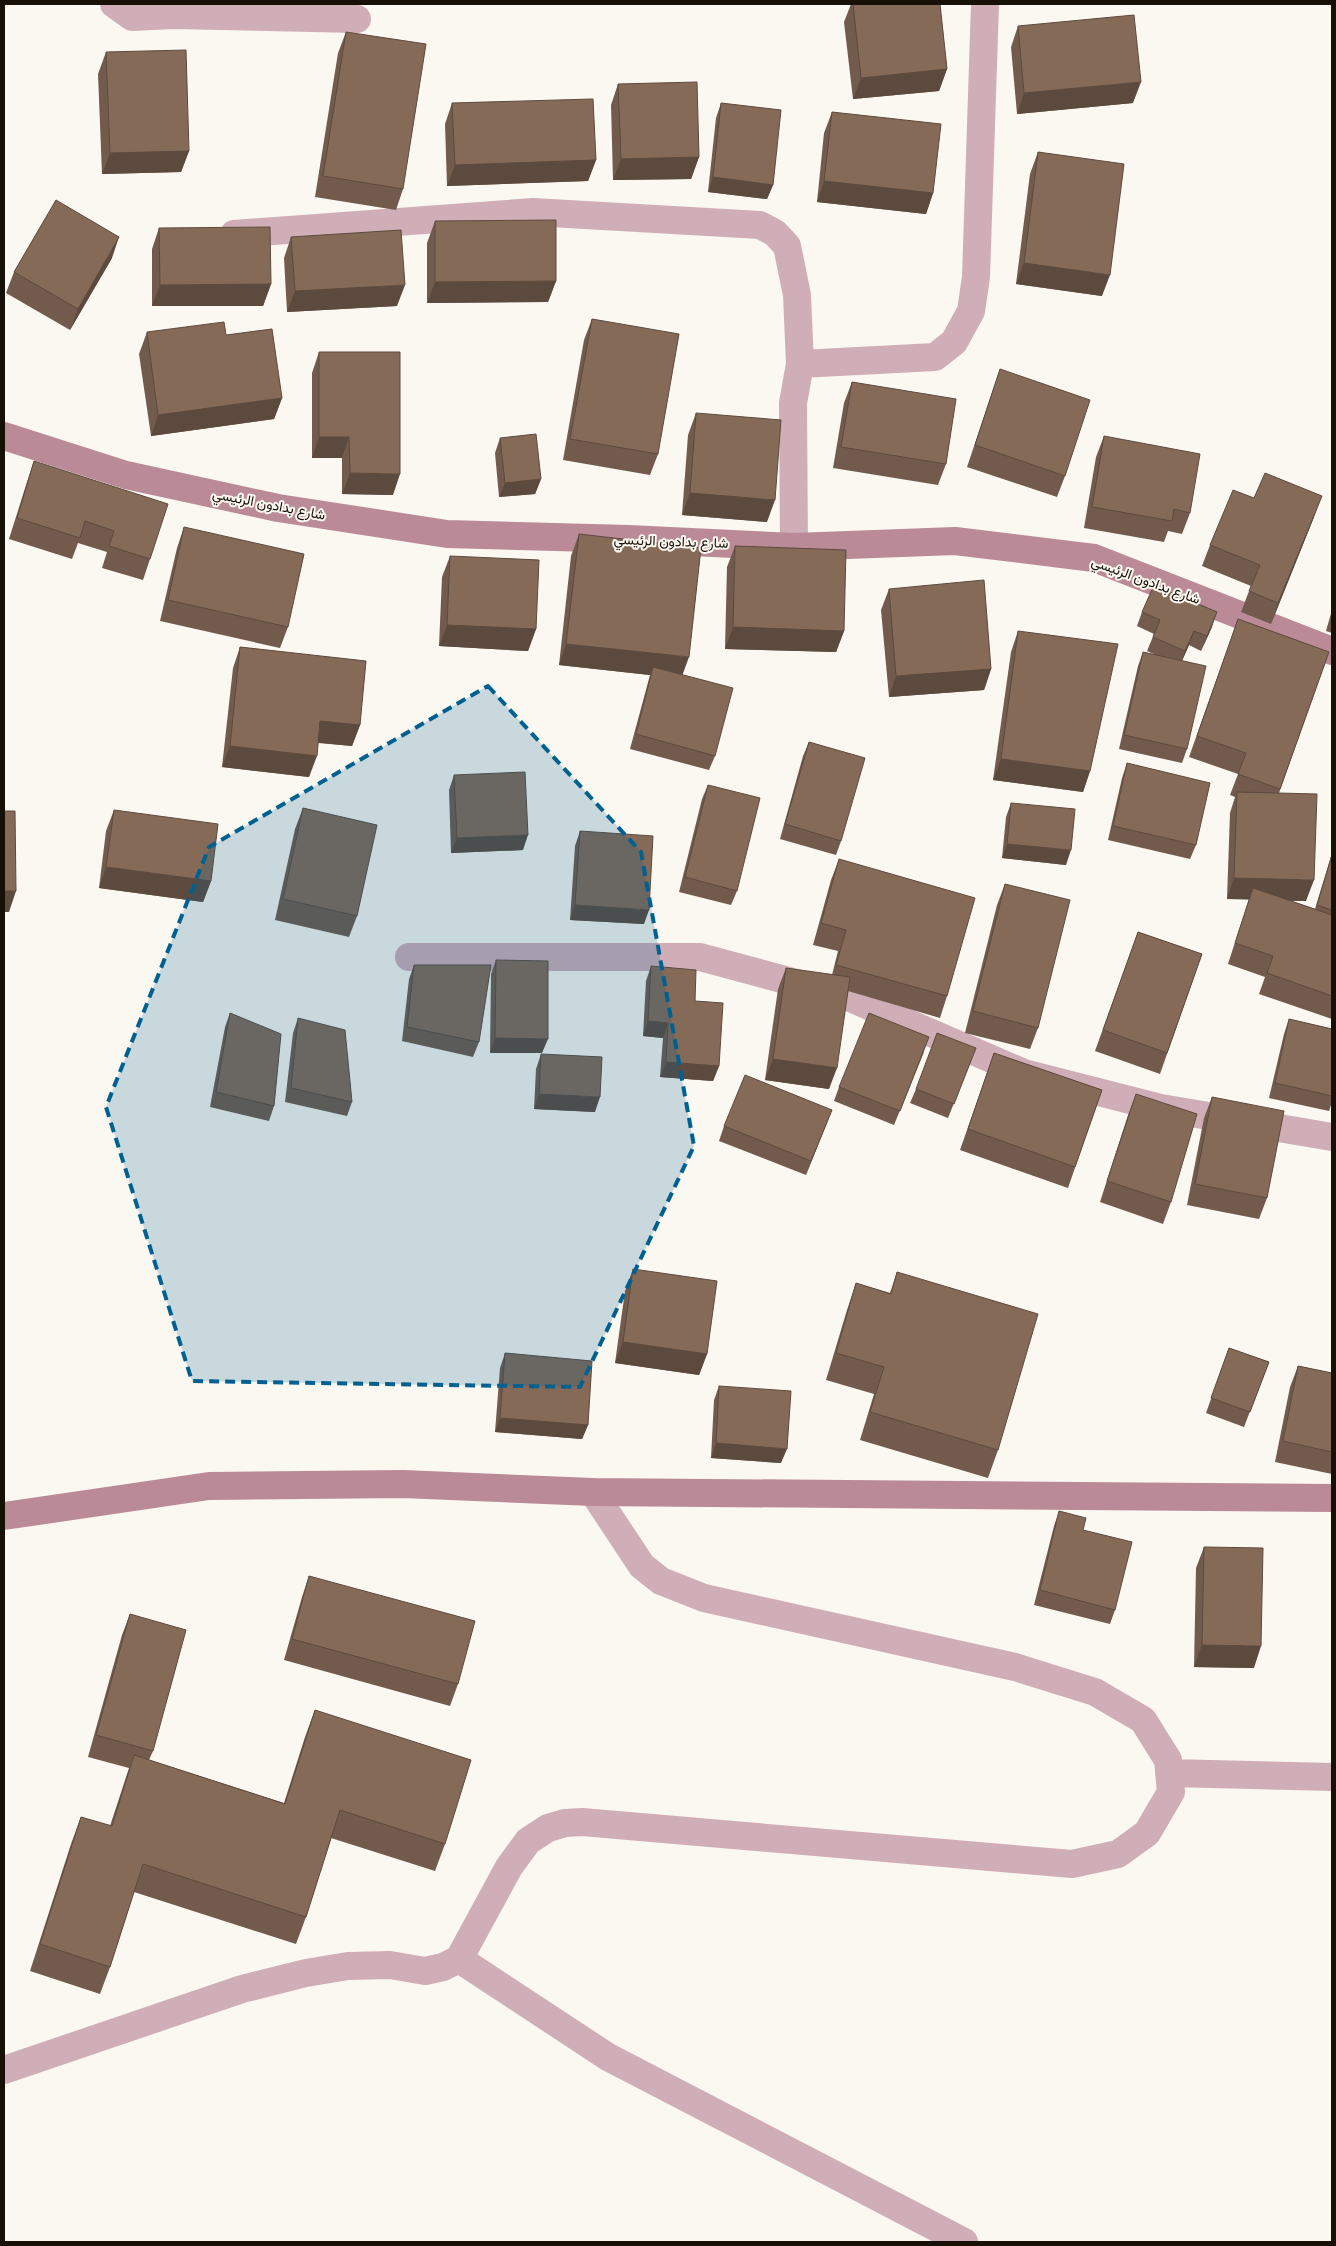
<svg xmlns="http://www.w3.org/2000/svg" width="1336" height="2246" font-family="Lora,Vazirmatn,serif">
<rect width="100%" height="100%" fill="#fbf7f1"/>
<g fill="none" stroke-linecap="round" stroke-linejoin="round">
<path stroke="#d0aeb7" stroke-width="28" d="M114,4L132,17L174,15L357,19
M234,234L533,212L760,225L775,233L787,246L797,295L800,364
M794,547L793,403L800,364L935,357L954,342L971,311L976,277L985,4
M409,957H700L848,997L1024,1073L1161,1108L1332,1137
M1169,1773L1332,1777
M459,1959L608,2057L964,2242
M4,2070L242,1989L306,1973L348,1966L390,1965L425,1971L443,1967L459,1959L509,1867L528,1841L548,1828L565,1823L582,1822L1072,1864L1118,1854L1147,1833L1171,1792L1168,1760L1143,1720L1095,1692L1015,1667L704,1598L661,1581L642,1566L593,1492"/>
<path stroke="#bb8a97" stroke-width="28" d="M4,436L126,475L278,508L447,534L629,539L794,547L955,541L1094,558L1332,651
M4,1516L209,1486L403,1484L593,1492L1332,1498"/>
</g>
<path fill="#725b4c" d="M851,4H940L947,69L939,91L853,99L844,22Z
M1018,26L1133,103L1017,114L1011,47Z
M346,32L403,189L396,210L315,197L338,53Z
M106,52L189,151L181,172L102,174L98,74Z
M618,84L699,157L691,179L613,180L611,105Z
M452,103L596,160L588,181L447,186L445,124Z
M721,103L773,185L767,199L708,192L716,118Z
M832,112L933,193L926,214L817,202L824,133Z
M1038,152L1102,296L1016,284L1030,174Z
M435,221L556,281L548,302L427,303V243Z
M159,228L271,284L263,306H152V249Z
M291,237L397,306L287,312L284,258Z
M112,258L70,330L6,293L14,272Z
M592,319L658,454L650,475L563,460L584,340Z
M147,332L282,398L274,419L151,436L139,354Z
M319,352L393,495L342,494V458H312V373Z
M1000,369L1065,476L1057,497L967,467Z
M852,382L946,464L938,485L833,468L844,403Z
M696,413L767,522L682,515L688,435Z
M1104,436L1190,513L1182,534L1168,531L1164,542L1084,528L1096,457Z
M500,438L541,479L535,494L499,497L495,453Z
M34,461L150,559L143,580L102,568L107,552L78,543L72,559L9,539L27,482Z
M1254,498L1314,517L1271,624L1241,612L1251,586L1202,566L1210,545Z
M184,527L288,627L280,648L160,621L177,548Z
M579,534L683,675L715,756L709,770L630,749L650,675L559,665L571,556Z
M735,546L844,631L836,652L725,649L727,567Z
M450,556L536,629L528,651L439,646L442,577Z
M889,589L991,669L984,690L889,697L881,610Z
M1332,610V633L1326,631Z
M1142,612L1212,627L1201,651L1189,645L1182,661L1187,749L1182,763L1119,749L1138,666L1143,652L1156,655L1147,651L1154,634L1137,626Z
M1238,619L1329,652L1279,793L1306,901H1290L1315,909L1332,853V1019L1259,994L1265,977L1228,964L1249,899H1227L1230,813L1235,797L1230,795L1238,774L1189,757Z
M1018,631L1090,771L1083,792L993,780L1011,652Z
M240,647L360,725L352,746L318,743L309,777L222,767L233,668Z
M809,742L841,841L836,855L780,839L803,756Z
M1127,763L1196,845L1190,859L1108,840L1122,778Z
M454,775L523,850L451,853L449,790Z
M708,785L737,891L731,905L679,892L702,799Z
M1011,803L1066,865L1002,858L1006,817Z
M303,808L357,916L349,937L275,920L295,829Z
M114,810L211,881L203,902L99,888L106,831Z
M580,831L644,924L570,920L575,846Z
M839,859L947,996L940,1018L848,991L829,1089L765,1080L778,989L786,968L832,975L838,951L813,945L831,880Z
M1005,884L1038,1028L1030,1049L965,1033L997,905Z
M1138,932L1202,954L1160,1074L1095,1051Z
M496,960L542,1053H490L491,974Z
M414,965L479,1042L473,1057L402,1041L409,979Z
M651,966L695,1001L719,1066L713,1081L660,1077L663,1038L643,1036L646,981Z
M230,1013L274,1106L269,1121L210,1107L225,1027Z
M298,1018L352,1102L347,1116L285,1102L293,1033Z
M1289,1019L1332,1029V1102L1329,1111L1269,1098L1284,1034Z
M976,1048L948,1118L910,1103L916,1089Z
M924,1052L894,1125L834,1101L839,1087Z
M994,1053L1102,1090L1068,1188L960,1150Z
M541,1054L595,1112L534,1109L536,1069Z
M1136,1094L1171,1202L1163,1224L1100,1202L1128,1115Z
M1212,1097L1267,1198L1259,1219L1187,1205L1204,1118Z
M832,1110L806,1175L719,1141L724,1126Z
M633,1269L707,1354L699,1375L615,1363L625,1291Z
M897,1272L998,1450L988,1478L860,1440L874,1394L826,1380L847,1310L856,1283L890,1293Z
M1229,1348L1269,1362L1244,1427L1206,1413Z
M505,1353L588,1425L582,1439L495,1432L500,1368Z
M1298,1366L1332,1373V1474L1275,1462L1290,1387Z
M719,1386L781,1463L711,1458L714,1400Z
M1059,1511L1083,1530L1115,1610L1110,1624L1034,1605L1054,1526Z
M1204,1547L1254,1668L1194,1667L1196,1568Z
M309,1576L458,1684L450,1706L284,1660L302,1597Z
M130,1614L153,1751L149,1760L284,1803L305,1737L315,1710L445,1844L435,1871L331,1838L306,1917L296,1944L134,1892L110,1967L100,1994L30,1971L71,1844L81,1817L110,1826L129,1768L88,1757L122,1635Z"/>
<path fill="#5d4a3e" d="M947,69L939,91L853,99L861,78Z
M1141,82L1133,103L1017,114L1024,93Z
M189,151L181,172L102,174L110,153Z
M699,157L691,179L613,180L621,159Z
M596,160L588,181L447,186L455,165Z
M713,177L773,185L767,199L708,192Z
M824,181L933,193L926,214L817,202Z
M119,237L112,258L70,330L78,309Z
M1024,263L1110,275L1102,296L1016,284Z
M556,281L548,302L427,303L435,282Z
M271,284L263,306H152L160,285Z
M405,285L397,306L287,312L295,291Z
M282,398L274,419L151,436L158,415Z
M319,437H349L342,458H312Z
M350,473L400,474L393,495L342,494Z
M541,479L535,494L499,497L505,483Z
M690,493L775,500L767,522L682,515Z
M1322,496L1314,517L1271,624L1278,603Z
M1217,612L1212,627L1201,651L1207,636Z
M447,625L536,629L528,651L439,646Z
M733,627L844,631L836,652L725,649Z
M1194,631L1189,645L1180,665L1185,651Z
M566,644L689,657L681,679L653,667L650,675L559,665Z
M991,669L984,690L889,697L896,676Z
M320,721L360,725L352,746L313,742Z
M230,746L317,756L309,777L222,767Z
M1001,759L1090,771L1083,792L993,780Z
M528,835L523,850L451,853L457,838Z
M1007,844L1071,850L1066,865L1002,858Z
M106,867L211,881L203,902L99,888Z
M1234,878L1314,880L1306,901L1227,899Z
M4,891H16L9,912H4Z
M575,905L649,910L644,924L570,920Z
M648,1021L668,1023L663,1038L643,1036Z
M495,1038L548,1039L542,1053H490Z
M773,1059L837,1068L829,1089L765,1080Z
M666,1062L719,1066L713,1081L660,1077Z
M539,1094L600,1097L595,1112L534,1109Z
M832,1110L806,1175L811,1161Z
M623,1342L707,1354L699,1375L615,1363Z
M500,1418L588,1425L582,1439L495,1432Z
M716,1443L787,1449L781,1463L711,1458Z
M1202,1645L1261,1646L1254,1668L1194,1667Z"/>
<path fill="#856a58" stroke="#5d4a3e" d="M853,4H940L947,69L861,78Z
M1134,15L1141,82L1024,93L1018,26Z
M346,32L426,44L403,189L323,176Z
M186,50L189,151L110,153L106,52Z
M697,82L699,157L621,159L618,84Z
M593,99L596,160L455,165L452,103Z
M721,103L781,110L773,185L713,177Z
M832,112L941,124L933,193L824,181Z
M1038,152L1124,164L1110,275L1024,263Z
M56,200L119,237L78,309L14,272Z
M556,220V281L435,282V221Z
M270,227L271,284L160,285L159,228Z
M401,230L405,285L295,291L291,237Z
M592,319L679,334L658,454L570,439Z
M224,322L226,335L272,329L282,398L158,415L147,332Z
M319,352H400V474L350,473L349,437H319Z
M1000,369L1090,400L1065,476L975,445Z
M852,382L956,399L946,464L841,447Z
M696,413L781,420L775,500L690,493Z
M536,434L541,479L505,483L500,438Z
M1104,436L1200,454L1190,513L1174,509L1172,521L1092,507Z
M34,461L168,504L150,559L109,546L114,531L85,521L80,538L17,518Z
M1265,473L1322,496L1278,603L1249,591L1260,565L1210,545L1233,490L1254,498Z
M184,527L304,554L288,627L168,600Z
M579,534L701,548L689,657L566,644Z
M735,546L846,550L844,631L733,627Z
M450,556L539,560L536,629L447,625Z
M984,580L991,669L896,676L889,589Z
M1154,585L1217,612L1207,636L1194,631L1185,651L1153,637L1160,620L1142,612Z
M1238,619L1329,652L1280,789L1238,774L1246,753L1197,736Z
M1018,631L1118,644L1090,771L1001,759Z
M240,647L366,661L360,725L320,721L317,756L230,746Z
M1143,652L1206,666L1187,749L1124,735Z
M653,667L733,688L715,756L636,734Z
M809,742L865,758L841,841L785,824Z
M1127,763L1210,783L1196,845L1113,826Z
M525,772L528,835L457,838L454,775Z
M708,785L760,798L737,891L685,877Z
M1237,792L1317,794L1314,880L1234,878Z
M1011,803L1075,809L1071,850L1007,844Z
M303,808L377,825L357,916L283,899Z
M114,810L218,824L211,881L106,867Z
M4,811H15L16,891H4Z
M580,831L653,836L649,910L575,905Z
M1332,855V910L1317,905Z
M839,859L975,898L947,996L836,965L846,930L821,923Z
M1005,884L1070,900L1038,1028L973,1011Z
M1253,888L1332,915V996L1267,973L1273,956L1235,943Z
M1138,932L1202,954L1167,1053L1103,1030Z
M496,960L548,961V1039L495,1038Z
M414,965H491L479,1042L407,1027Z
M651,966L696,970L695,1001L723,1003L719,1066L666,1062L668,1023L648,1021Z
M786,968L850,977L837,1068L773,1059Z
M230,1013L281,1034L274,1106L216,1092Z
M869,1013L929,1037L900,1111L839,1087Z
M298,1018L345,1030L352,1102L291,1088Z
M1289,1019L1332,1029V1096L1275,1083Z
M937,1033L976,1048L954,1104L916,1089Z
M994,1053L1102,1090L1075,1167L968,1129Z
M541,1054L602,1057L600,1097L539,1094Z
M745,1075L832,1110L811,1161L724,1126Z
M1136,1094L1197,1114L1171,1202L1107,1181Z
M1212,1097L1284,1111L1267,1198L1195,1184Z
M633,1269L717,1281L707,1354L623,1342Z
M897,1272L1038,1314L998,1450L870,1412L884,1367L836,1353L856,1283L891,1294Z
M1229,1348L1269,1362L1250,1412L1211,1398Z
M505,1353L592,1361L588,1425L500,1418Z
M1298,1366L1332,1373V1452L1283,1441Z
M719,1386L791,1391L787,1449L716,1443Z
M1059,1511L1086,1518L1083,1530L1132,1542L1115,1610L1040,1590Z
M1204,1547L1263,1548L1261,1646L1202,1645Z
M309,1576L475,1621L458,1684L292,1639Z
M130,1614L186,1630L153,1751L96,1735Z
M315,1710L471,1760L445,1844L340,1810L306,1917L143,1864L110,1967L40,1944L81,1817L112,1826L134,1755L285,1804Z"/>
<path fill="#006191" fill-opacity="0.2" stroke="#006191" stroke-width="4" stroke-dasharray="10 6" stroke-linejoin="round" d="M488,686L641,852L694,1146L580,1387L192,1381L106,1107L209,847Z"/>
<g text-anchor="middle" stroke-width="4" stroke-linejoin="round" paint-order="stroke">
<g font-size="14" fill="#171007" stroke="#fbf7f1">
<text transform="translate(269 504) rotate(11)" y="5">شارع بدادون الرئيسي</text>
<text transform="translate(671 541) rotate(2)" y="5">شارع بدادون الرئيسي</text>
<text transform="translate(1146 580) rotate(20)" y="5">شارع بدادون الرئيسي</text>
</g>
</g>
<rect width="1336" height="2246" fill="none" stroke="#171007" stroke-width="10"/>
</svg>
